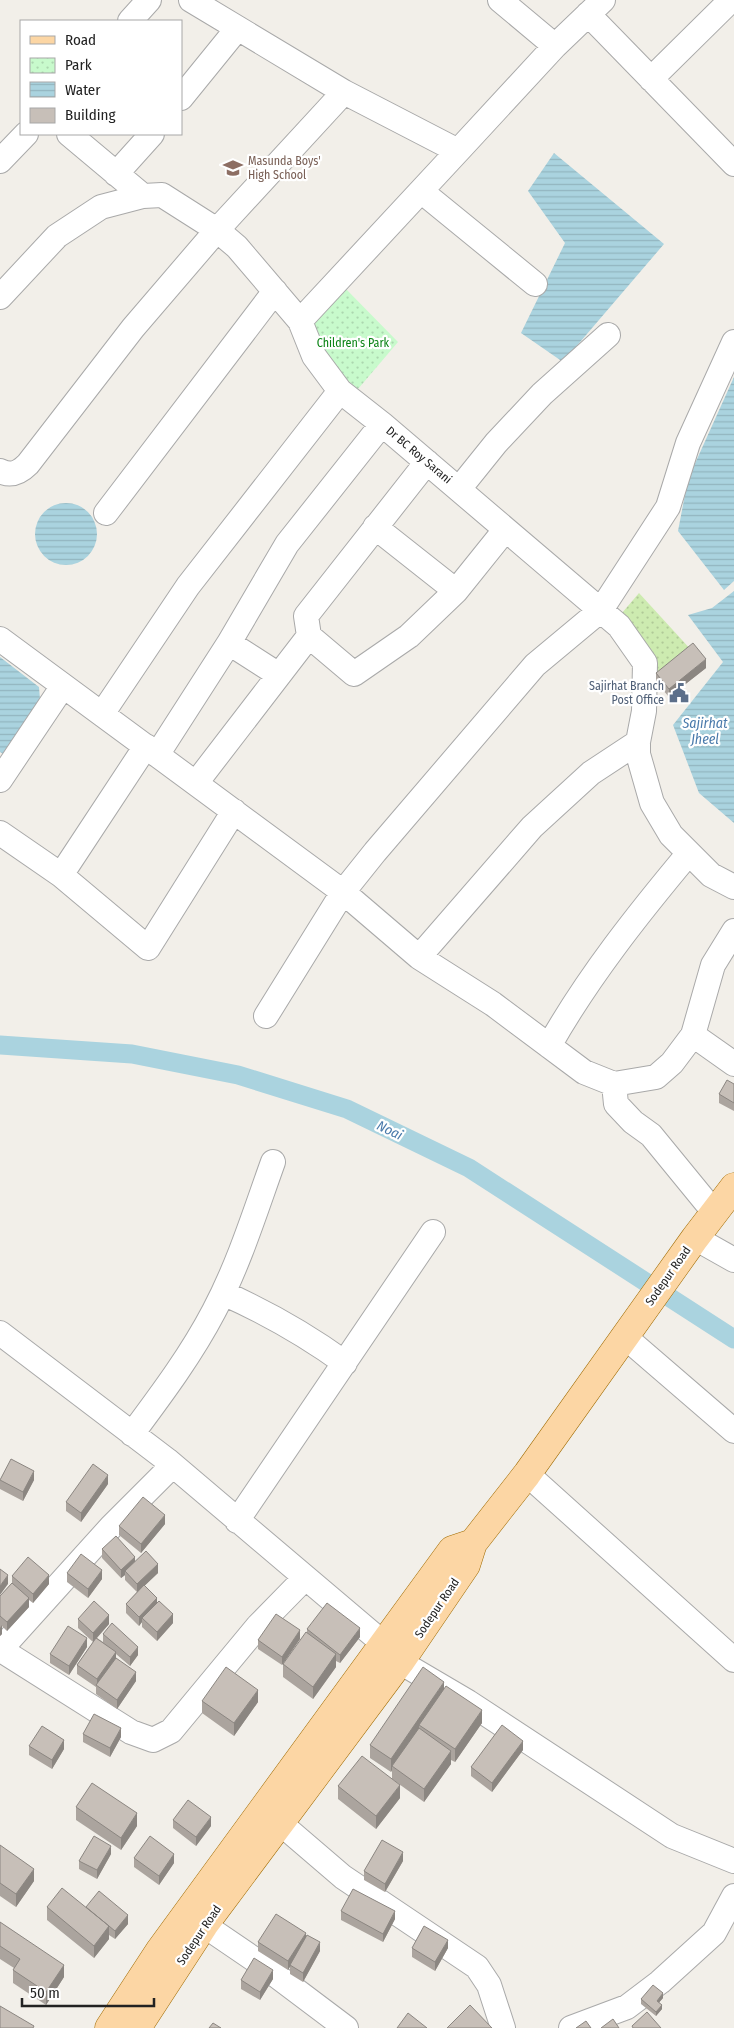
<svg xmlns="http://www.w3.org/2000/svg" width="734" height="2028" font-family="'Fira Sans Condensed',sans-serif">
<defs>
<pattern id="grass-dots" width="8" height="8" patternUnits="userSpaceOnUse" patternTransform="scale(1.25)"><rect width="8" height="8" fill="#cdebb0"/><path d="M2 2h.1M6 6h.1" fill="none" stroke="#b0c997" stroke-width="1.8" stroke-linecap="round"/></pattern>
<pattern id="park-dots" width="8" height="8" patternUnits="userSpaceOnUse" patternTransform="scale(1.25)"><rect width="8" height="8" fill="#c8facc"/><path d="M2 2h.1M6 6h.1" fill="none" stroke="#acd6af" stroke-width="1.8" stroke-linecap="round"/></pattern>
<pattern id="water-rules" width="6" height="5" patternUnits="userSpaceOnUse" patternTransform="scale(1.25)"><rect width="6" height="5" fill="#aad3df"/><path d="M0 2.5h6" fill="none" stroke="#92b5bf"/></pattern>
</defs>
<rect width="100%" height="100%" fill="#f2efe9"/>
<path fill="url(#grass-dots)" d="M639,593L693,652L656,682L616,620Z"/>
<path fill="url(#park-dots)" d="M344,287L398,342L358,389L326,363L310,328Z"/>
<path fill="url(#water-rules)" d="M554,153L664,244L563,362L521,333L565,243L528,191Z
M734,377V581L724,590L678,531L688,479Z
M35 534a31 31 0 1 1 62 0a31 31 0 1 1-62 0Z
M734,591V823L699,793L673,725L723,662L688,615L712,608Z
M0,657L39,687L41,711L3,754L0,752Z"/>
<g fill="none" stroke-linecap="round" stroke-linejoin="round">
<path stroke="#aad3df" stroke-width="19" d="M0,1045L132,1054L238,1075L347,1109L469,1168L734,1339"/>
<defs>
<path id="minor" d="M191,0L344,92L458,151L300,321
M500,0L555,46
M588,14L734,164
M130,21L149,0
M651,79L731,0
M181,98L237,29
M69,134L143,196
M458,151L555,46L603,0
M0,161L26,134
M116,174L152,134
M421,191L535,284
M0,297L57,236L101,207L143,196L162,195L217,230L237,247L300,321L314,356L340,391L382,424L619,626L645,663L644,711L638,742V754L652,803L671,835L711,875L734,887
M427,462L306,616L309,636L354,674L409,636L456,591L505,530
M0,471C12,477 20,472 28,464L133,328L217,230L344,92
M459,489L496,443L542,394L608,335
M106,513L275,291
M375,527L456,591
M0,639L343,892L419,957
M229,643L279,675
M102,714L188,586L340,391
M638,742L591,773L532,827L419,957L493,1004L584,1072L614,1084L656,1077L672,1063L693,1035
M157,755L229,643L287,544L382,424
M0,780L63,686
M196,783L309,636
M0,833L61,875L148,948L234,811
M61,875L146,746
M734,931L713,965L693,1035L734,1064
M266,1016L343,892L375,852L535,665L601,610L668,507L688,443L734,342
M549,1046C588,977 638,914 689,853
M614,1084L616,1104L633,1122L651,1135L714,1212
M695,1238L734,1260
M223,1293C268,1313 305,1334 345,1363
M0,1333L167,1460L384,1644L400,1662L468,1702L672,1836L734,1861
M625,1337L734,1431
M132,1434C161,1395 191,1355 214,1311C239,1264 255,1212 273,1162
M527,1474L734,1660
M237,1521L433,1232
M0,1650L111,1527L173,1465
M1,1650L131,1732L153,1740L171,1731L258,1626L305,1578
M280,1823L343,1877L477,1967L489,1985L503,2028
M189,1915L261,1964L346,2028
M571,2028L627,2007L660,1982L714,1933L734,1896"/>
<path id="major" d="M109,2028L160,1950L452,1550L473,1543
M137,2028L204,1925L400,1662L466,1565L473,1543L527,1474L695,1238L734,1187"/>
</defs>
<use href="#minor" stroke="#a9a9a9" stroke-width="26"/>
<use href="#major" stroke="#a06b00" stroke-width="29"/>
<use href="#minor" stroke="#fff" stroke-width="24"/>
<use href="#major" stroke="#fcd6a4" stroke-width="28"/>
</g>
<path fill="#aba49e" d="M706,668L669,697L656,682V673Z
M734,1084V1111L719,1103V1094Z
M0,1480H34L23,1501L0,1489Z
M108,1484L81,1522L66,1511V1502Z
M165,1524L141,1553L119,1535V1526Z
M102,1549L135,1561L158,1573L144,1586L157,1604L173,1623L157,1641L142,1627V1622L139,1626L126,1613V1604L137,1592L125,1580V1575L121,1578L102,1558Z
M67,1573L102,1579L88,1598L67,1582Z
M12,1576L49,1584L33,1603L29,1600V1607L7,1631L2,1626V1634L0,1636V1596L12,1583Z
M78,1619L109,1624L97,1638L103,1642V1634L138,1655L130,1666L116,1654V1658L136,1681L117,1709L96,1694V1687L77,1674V1665L93,1642L78,1628Z
M307,1629L360,1637L340,1663L336,1661V1667L313,1699L283,1677V1664L307,1633Z
M300,1639L282,1665L258,1649V1640Z
M87,1647L69,1675L50,1663V1654Z
M444,1689L482,1723L455,1762L451,1760V1764L424,1802L392,1779V1770L391,1772L370,1758V1745Z
M202,1701L258,1702L234,1736L202,1713Z
M83,1734L121,1737L110,1757L83,1742Z
M29,1746L64,1749L52,1769L29,1755Z
M523,1750L492,1792L471,1776V1767Z
M338,1786L400,1798L376,1829L338,1799Z
M76,1807L137,1826L121,1850L76,1820Z
M173,1820L211,1826L196,1846L173,1828Z
M0,1845L34,1881L16,1907L0,1896Z
M111,1854L97,1879L79,1869V1861Z
M134,1858L174,1863L159,1885L134,1867Z
M403,1861L385,1892L364,1880V1871Z
M47,1907H86L128,1924L115,1939L109,1935V1939L94,1958L47,1920Z
M341,1911L395,1919L383,1942L341,1920Z
M0,1922L64,1977L46,2005L13,1983V1970L14,1968L0,1959Z
M306,1938L320,1951L303,1982L290,1974V1966L288,1970L258,1951V1942Z
M412,1948H448L435,1971L412,1957Z
M273,1979L260,2000L241,1989V1980Z
M663,1998L659,2002L662,2009L656,2016L641,2004V1999Z"/>
<path fill="#8b8681" d="M706,659V668L669,697V689Z
M34,1471V1480L23,1501V1492Z
M108,1475V1484L81,1522V1513Z
M165,1515V1524L141,1553V1544Z
M135,1557V1566L125,1571V1575L121,1578V1570Z
M158,1564V1573L137,1593V1584Z
M102,1570V1579L88,1598V1589Z
M8,1575V1584L0,1595V1586Z
M49,1575V1584L33,1603V1594Z
M29,1598V1607L7,1631V1622Z
M157,1598V1607L142,1618V1622L139,1626V1617Z
M173,1614V1623L157,1641V1632Z
M109,1615V1624L93,1642V1633Z
M2,1625V1634L0,1636V1628Z
M360,1628V1637L340,1663V1655Z
M300,1630V1639L282,1665V1657Z
M87,1638V1647L69,1675V1666Z
M138,1647V1655L130,1666V1657Z
M116,1652V1660L97,1686V1679Z
M336,1654V1667L313,1699V1687Z
M136,1672V1681L117,1709V1700Z
M444,1682V1695L419,1725V1731L392,1766V1770L391,1772V1759Z
M258,1690V1702L234,1736V1723Z
M482,1710V1723L455,1762V1749Z
M121,1728V1737L110,1757V1748Z
M64,1740V1749L52,1769V1760Z
M523,1741V1750L492,1792V1783Z
M451,1751V1764L424,1802V1789Z
M400,1785V1798L376,1829V1816Z
M137,1813V1826L121,1850V1838Z
M211,1817V1826L196,1846V1837Z
M111,1846V1854L97,1879V1870Z
M403,1852V1861L385,1892V1884Z
M174,1854V1863L159,1885V1876Z
M34,1869V1881L16,1907V1894Z
M395,1911V1919L383,1942V1934Z
M128,1915V1924L115,1939V1931Z
M109,1926V1939L94,1958V1946Z
M306,1933V1942L288,1970V1961Z
M448,1940V1948L435,1971V1962Z
M320,1942V1951L303,1982V1973Z
M64,1965V1977L46,2005V1992Z
M273,1970V1979L260,2000V1992Z
M663,1993V1998L657,2005V2001Z
M662,2005V2009L656,2016V2012Z"/>
<path fill="#c7bfb8" stroke="#8b8681" d="M693,643L706,659L669,689L656,673Z
M727,1080L734,1084V1103L719,1094Z
M11,1459L34,1471L23,1492L0,1480Z
M93,1464L108,1475L81,1513L66,1502Z
M143,1497L165,1515L141,1544L119,1526Z
M116,1536L135,1557L121,1570L102,1549Z
M146,1551L158,1564L137,1584L125,1571Z
M81,1554L102,1570L88,1589L67,1573Z
M28,1557L49,1575L33,1594L12,1576Z
M0,1569L8,1575L0,1586Z
M12,1583L29,1598L7,1622L0,1616V1596Z
M144,1585L157,1598L139,1617L126,1604Z
M94,1601L109,1615L93,1633L78,1619Z
M159,1601L173,1614L157,1632L142,1618Z
M327,1603L360,1628L340,1655L307,1629Z
M276,1614L300,1630L282,1657L258,1640Z
M112,1623L138,1647L130,1657L103,1634Z
M68,1626L87,1638L69,1666L50,1654Z
M306,1632L336,1654L313,1687L283,1664Z
M96,1638L116,1652L97,1679L77,1665Z
M116,1658L136,1672L117,1700L96,1685Z
M226,1667L258,1690L234,1723L202,1701Z
M423,1667L444,1682L391,1759L370,1745Z
M446,1686L482,1710L455,1749L419,1725Z
M94,1714L121,1728L110,1748L83,1734Z
M502,1725L523,1741L492,1783L471,1767Z
M42,1726L64,1740L52,1760L29,1746Z
M419,1728L451,1751L424,1789L392,1766Z
M362,1756L400,1785L376,1816L338,1786Z
M92,1783L137,1813L121,1838L76,1807Z
M188,1800L211,1817L196,1837L173,1820Z
M94,1836L111,1846L97,1870L79,1861Z
M150,1836L174,1854L159,1876L134,1858Z
M382,1840L403,1852L385,1884L364,1871Z
M0,1845L34,1869L16,1894L0,1883Z
M62,1888L109,1926L94,1946L47,1907Z
M353,1889L395,1911L383,1934L341,1911Z
M99,1891L128,1915L115,1931L86,1907Z
M276,1914L306,1933L288,1961L258,1942Z
M0,1922L64,1965L46,1992L13,1970L20,1959L0,1946Z
M424,1926L448,1940L435,1962L412,1948Z
M307,1935L320,1942L303,1973L290,1965Z
M254,1958L273,1970L260,1992L241,1980Z
M653,1985L663,1993L657,2001L662,2005L656,2012L641,1999Z
M470,2005L492,2028H447Z
M0,2006L34,2026L33,2028H0Z
M647,2012L661,2028H633L632,2026Z
M408,2013L427,2028H397Z
M613,2019L619,2028H601Z
M586,2021L591,2028H576Z
M213,2023L221,2028H209Z"/>
<defs>
<symbol id="school-bare" viewBox="-9 -9 18 18"><path d="M0-5L7-2L0 1L-7-2ZM-4 1L0 2.5L4 1V4Q0 6-4 4Z" fill="#8d6e63" stroke="#fff" stroke-width="2.5" paint-order="stroke"/></symbol>
<symbol id="civic-bare" viewBox="-9 -9 18 18"><path d="M-.6-6.5H3V-4.5H.6V-3L4-1V1h2V6H-6V1h2V-1L-.6-3ZM-1.2 2.5V6h2.4V2.5Z" fill="#5c6f8a" stroke="#fff" stroke-width="2.5" paint-order="stroke"/></symbol>
</defs>
<g fill-rule="evenodd">
<use href="#school-bare" x="219" y="154" width="28" height="28"/>
<use href="#civic-bare" x="665" y="679" width="28" height="28"/>
</g>
<g text-anchor="middle" stroke-width="4.5" stroke-linejoin="round" paint-order="stroke">
<g font-size="12" fill="#785e54" stroke="#fff" text-anchor="start">
<text x="248" y="165">Masunda Boys'<tspan x="248" dy="14">High School</tspan></text>
</g>
<g font-size="12" fill="#0c8416" stroke="#fff">
<text x="353" y="347">Children's Park</text>
</g>
<g font-size="12" fill="#222" stroke="#fff">
<text transform="translate(419 455) rotate(40)" y="4">Dr BC Roy Sarani</text>
<text transform="translate(668 1276) rotate(-55)" y="4">Sodepur Road</text>
<text transform="translate(437 1608) rotate(-56)" y="4">Sodepur Road</text>
<text transform="translate(199 1935) rotate(-56)" y="4">Sodepur Road</text>
</g>
<g font-size="12" fill="#4e5e75" stroke="#fff" text-anchor="end">
<text x="664" y="690">Sajirhat Branch<tspan x="664" dy="14">Post Office</tspan></text>
</g>
<g font-size="14" font-style="italic" fill="#4a7aab" stroke="#fff">
<text x="705" y="728">Sajirhat<tspan x="705" dy="16">Jheel</tspan></text>
<text transform="translate(390 1130) rotate(26)" y="5">Noai</text>
</g>
</g>
<rect x="20" y="20" width="162" height="115" fill="#ffffff" stroke="#a7a7a7"/>
<rect x="30" y="36" width="25" height="8" fill="#fcd6a4" stroke="#a7a7a7"/>
<text x="65" y="45" font-size="15" fill="#222222">Road</text>
<rect x="30" y="58" width="25" height="15" fill="url(#park-dots)" stroke="#a7a7a7"/>
<text x="65" y="70" font-size="15" fill="#222222">Park</text>
<rect x="30" y="82" width="25" height="15" fill="url(#water-rules)" stroke="#a7a7a7"/>
<text x="65" y="95" font-size="15" fill="#222222">Water</text>
<rect x="30" y="108" width="25" height="15" fill="#c7bfb8" stroke="#a7a7a7"/>
<text x="65" y="120" font-size="15" fill="#222222">Building</text>
<path d="M22 1998v8h132v-8" fill="none" stroke="#222222" stroke-width="2.5"/>
<text x="30" y="1998" font-size="15" fill="#222222" stroke="#ffffff" stroke-width="4" paint-order="stroke">50 m</text>
</svg>
